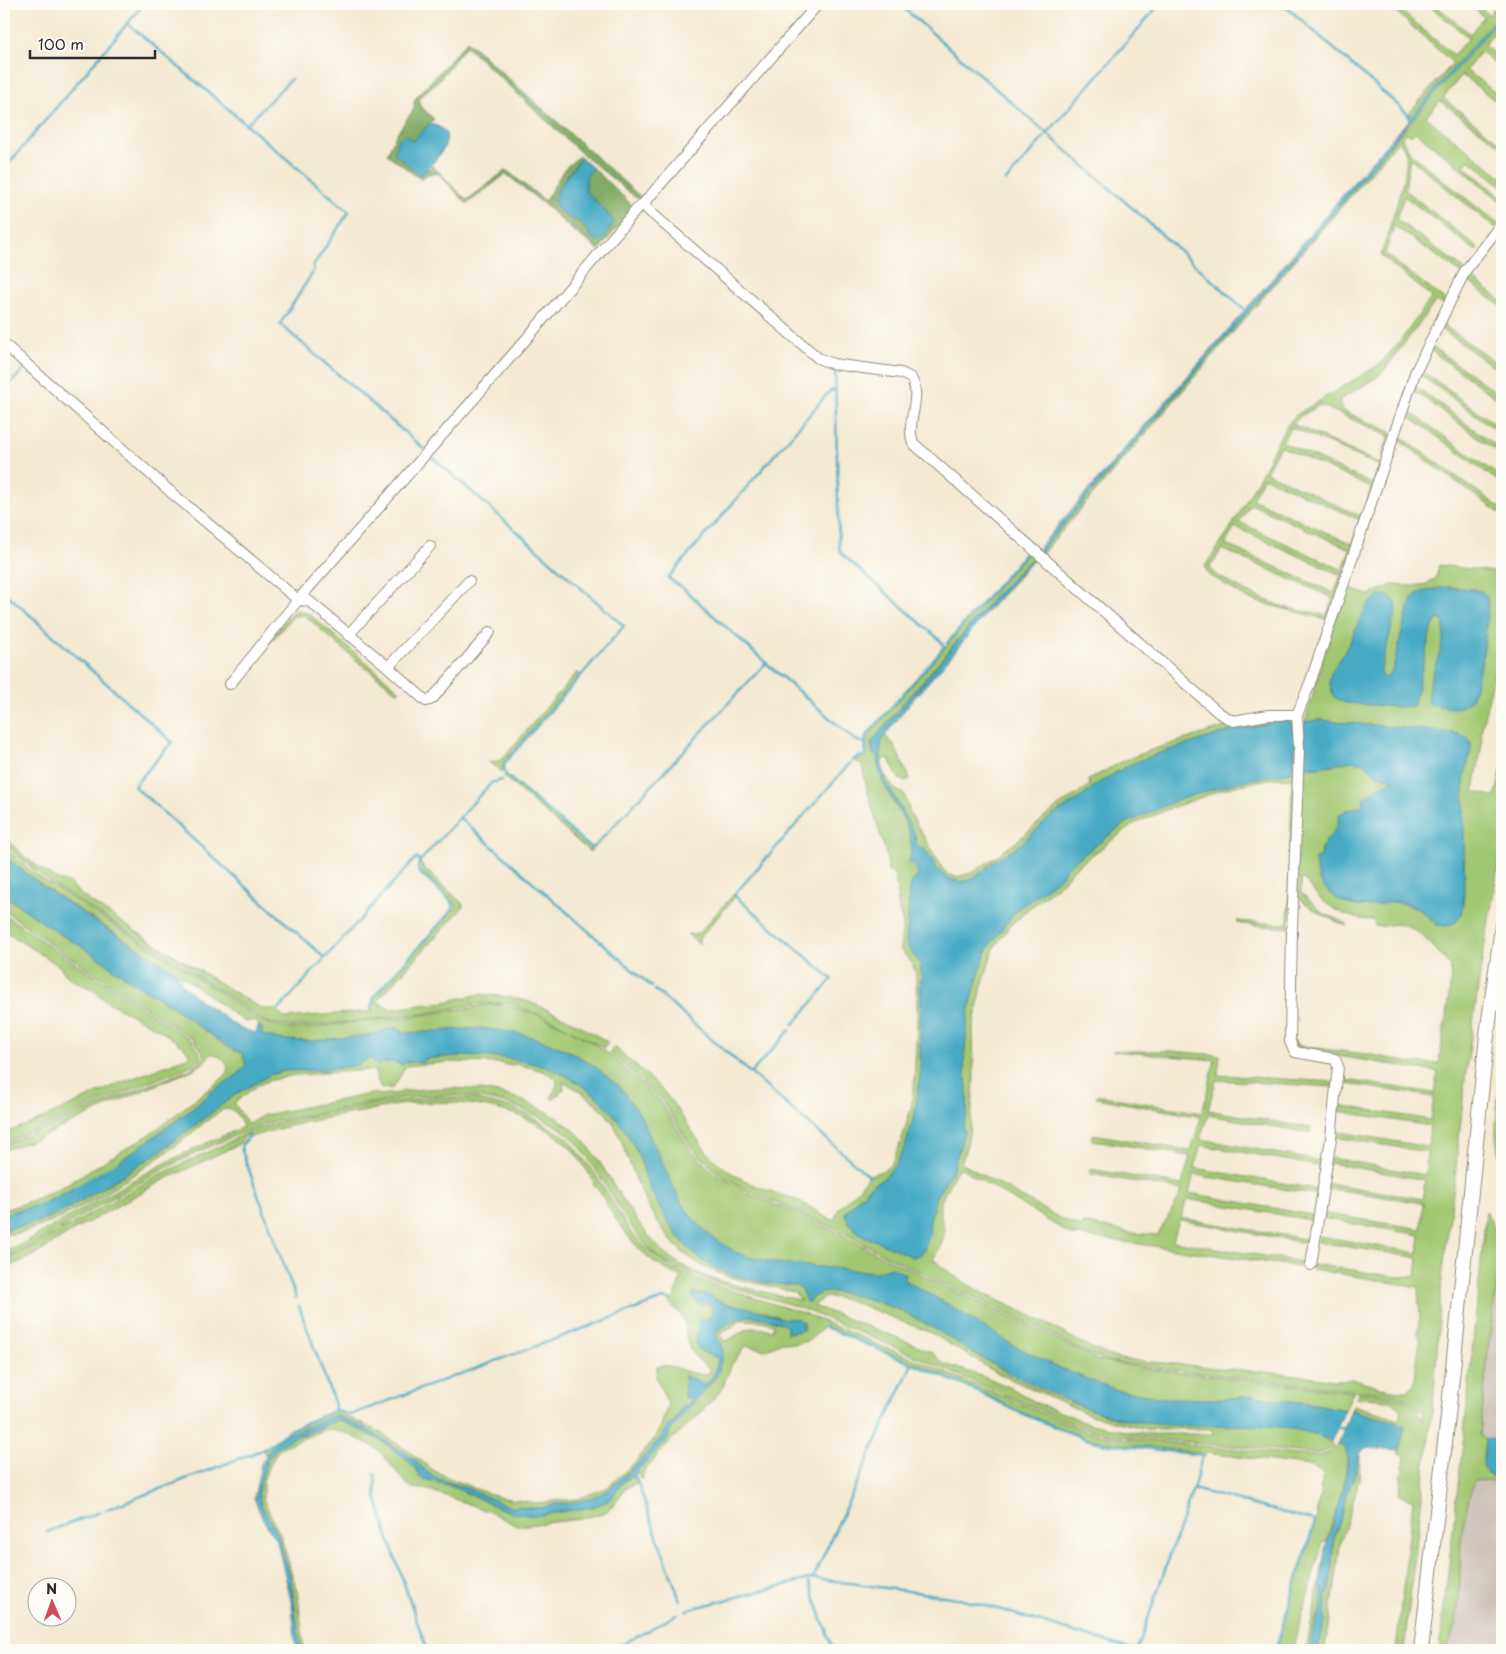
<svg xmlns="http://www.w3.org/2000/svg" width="1506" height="1654" font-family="'Playpen Sans',sans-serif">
<rect width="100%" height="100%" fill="#fdfcf7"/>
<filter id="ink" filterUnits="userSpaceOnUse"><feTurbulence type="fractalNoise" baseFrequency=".02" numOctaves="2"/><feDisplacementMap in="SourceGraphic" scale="10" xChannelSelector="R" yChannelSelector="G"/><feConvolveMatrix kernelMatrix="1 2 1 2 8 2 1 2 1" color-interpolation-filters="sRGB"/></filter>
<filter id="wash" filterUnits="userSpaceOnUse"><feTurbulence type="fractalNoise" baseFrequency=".0096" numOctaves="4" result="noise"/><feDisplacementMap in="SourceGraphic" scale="20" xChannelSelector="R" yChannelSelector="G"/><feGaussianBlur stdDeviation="1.12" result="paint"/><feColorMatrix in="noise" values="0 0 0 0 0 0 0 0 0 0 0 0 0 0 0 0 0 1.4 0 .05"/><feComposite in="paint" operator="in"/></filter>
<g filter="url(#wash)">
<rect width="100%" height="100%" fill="#f4e9d2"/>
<path fill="#cdc2b9" d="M1502,1248V1442L1491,1439L1485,1440L1480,1437L1489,1341Z
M1475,1480L1502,1483V1650H1443L1446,1647L1459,1588L1461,1533Z"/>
<path fill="#a2c771" stroke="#66794e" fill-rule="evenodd" d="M1387,4H1393L1453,55L1469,38L1427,4H1434L1470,34L1484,17L1468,4H1476L1489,15L1498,4H1502V11L1411,117L1409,113L1453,63Z
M1502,16V28L1500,27L1484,45L1502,60V69L1481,52L1466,70L1502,98V106L1462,75L1443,98L1502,144V147L1440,101L1426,117L1502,177V186L1469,160L1464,166L1502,198V202L1416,132L1411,135L1406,133L1402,138L1411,154L1498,224L1495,228L1410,158L1405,190L1478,248L1476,251L1404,196L1396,219L1464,269L1461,273L1394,226L1385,254L1446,301L1444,305L1436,301L1383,372L1372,381L1339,400L1341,404V410L1391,432L1328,620L1261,603L1246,598L1210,575L1206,570L1205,566C1226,537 1244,506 1261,474C1272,454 1280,431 1296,415L1380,364L1401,340L1432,297L1381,256C1386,236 1410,171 1406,154C1405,149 1401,145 1399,140L1042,554L1040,552ZM1320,405L1389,436L1380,464L1293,424L1301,416ZM1291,427L1379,466L1372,484L1282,442ZM1280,446L1371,488L1363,514L1358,515L1266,472ZM1264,477L1360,520L1352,544L1252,499ZM1250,504L1350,549L1343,570L1239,522ZM1235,527L1341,575L1334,593L1225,544ZM1222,549L1333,598L1326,616C1312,611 1298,611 1284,607C1269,602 1216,580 1210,567Z
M1467,274L1502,301V307L1465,279Z
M1442,324L1498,364L1500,363L1502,365V373L1440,328Z
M1431,346L1502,396V402L1430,350Z
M1421,370L1502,429V434L1419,374Z
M1414,385L1502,450V455L1420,395L1412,393Z
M1406,409L1502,478V484L1405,413Z
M1397,434L1502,509V515L1396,438Z
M1030,550L1035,555L995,596L885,725L874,740C876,755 878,769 883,782C893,807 916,828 911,857L917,866L918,875L909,890L908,922L906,941L908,947L919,963L921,968L920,1075L915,1114L906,1144L896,1164L883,1179L867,1188L864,1195L860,1196L848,1209V1222C856,1229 864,1238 875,1240L912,1257L922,1254L928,1239L929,1224L936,1197L953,1169L961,1143L964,1132L963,1125L967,1114V1088L964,1062L968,1015L978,977L984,958L988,949L1004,926L1018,909L1062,876L1065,870L1072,863L1124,824L1175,801L1293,763L1295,744L1284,720L1223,733L1157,754L1129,765L1097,784L1082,797L1051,816L1020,845L989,864L984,871L969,880L962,882L948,879L937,868L925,850L916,844C912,818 890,799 883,773C891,781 892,792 904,793L910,813L943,869L949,875L957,877L974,872L1016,842L1052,811L1090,785L1088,780L1123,761L1145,752L1225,727L1259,719L1290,718L1294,722L1296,732L1290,928L1240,924L1237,921L1288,924L1292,778L1268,779L1227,788L1169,809L1134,824L1076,867L1059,885L1023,913L1020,918L1017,919L1009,927L994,948L982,986L973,1027L974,1079L971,1122L967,1145L961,1163L1063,1220L1082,1227L1083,1223L1132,1233L1158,1235C1166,1219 1176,1206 1182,1190L1090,1174V1169L1182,1185L1190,1156L1093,1140V1134L1191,1151L1201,1117L1096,1098L1097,1095L1202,1113L1215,1060L1113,1051H1170L1220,1055L1218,1075L1334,1082L1333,1087L1216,1080L1208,1110L1311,1128L1310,1133L1208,1115L1200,1139L1325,1162L1324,1167L1201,1145L1195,1168L1321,1190L1320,1195L1194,1175L1189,1193L1317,1216L1316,1221L1187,1199L1181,1218L1312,1240L1311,1244L1179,1220L1173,1241L1307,1263L1306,1268L1076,1235L1075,1237L961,1168L956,1171L940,1203C939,1211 941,1217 943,1224C947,1237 940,1248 933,1259C967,1290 1003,1301 1043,1322C1069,1335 1091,1350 1119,1359L1308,1376L1334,1380L1355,1379L1390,1390L1407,1391L1414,1384L1420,1338L1417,1333L1420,1318L1418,1287L1312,1269L1313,1264L1397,1277L1416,1276L1418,1258L1318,1242L1319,1236L1418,1253L1420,1235L1321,1218L1322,1213L1421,1229L1423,1203L1326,1188L1327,1183L1423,1199L1425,1180L1330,1163L1331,1158L1425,1175L1427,1152L1334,1137V1131L1428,1147L1430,1126L1337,1111L1338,1105L1431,1120L1434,1097L1340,1083V1079L1434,1093L1438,1072L1306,1051L1296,1047L1293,1040L1300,1046L1306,1047L1367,1054L1412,1063L1439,1064L1450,989L1451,967C1441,955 1419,928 1404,925C1395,923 1385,926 1376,927L1373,920C1347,921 1318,902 1305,880L1301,879V893L1323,913L1348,924L1346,926L1317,912L1296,896L1300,783L1303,782L1305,767H1321L1352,761L1364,763L1370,768L1396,780L1375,789L1364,805L1345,811L1339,816L1337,828L1321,848L1320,856L1316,865L1319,881L1341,901L1355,906H1367L1392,902L1401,903L1420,910L1438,926L1465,875L1463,835L1464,778L1471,750L1454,733L1319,720L1305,722L1321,665L1346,588L1369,595L1392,585L1412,586L1427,584L1436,578L1439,565L1502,573V640L1481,732L1482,743L1474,791L1495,797L1502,768V844L1481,967L1465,1080L1454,1186L1442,1278L1434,1394L1404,1650H1396L1413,1500L1399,1494L1405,1455L1399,1453L1405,1425L1351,1410L1353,1405L1399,1420L1401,1410C1393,1397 1370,1399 1356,1398L1358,1393C1374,1392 1404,1396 1415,1407C1419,1410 1420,1416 1422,1421L1423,1409L1420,1410C1407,1393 1378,1391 1359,1391L1149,1367L1108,1361L1086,1353L1037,1327L882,1254L835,1228L819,1222L797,1211L751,1193L735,1182L718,1174L692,1148L661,1099L609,1052L614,1047C634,1064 656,1081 672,1102C691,1127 703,1155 730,1172C751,1186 774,1192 797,1200C810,1205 820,1216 834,1220L839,1208L857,1191L869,1175L882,1171L891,1165L903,1136L911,1108L914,1087L917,1018L916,974L912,963L900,949L903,923L899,911L895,875L888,872L887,857L867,790L862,766L860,763L854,761L867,755L866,743L868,736ZM1449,587L1475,589L1488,606L1483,656L1472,697L1430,679C1436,665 1450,634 1442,620L1437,619L1431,630L1413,706C1377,708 1362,699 1330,686C1331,651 1373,626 1397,606L1381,669L1382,676L1386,678L1390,675L1393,669L1407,614L1413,598L1434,589Z
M298,610L308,613L400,691L397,692L356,660L304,615L293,616L264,650L262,648L293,611Z
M577,672L580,674L503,763L502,773L489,762L498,761L502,759Z
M884,735L893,743L910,779L904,781L899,779L889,759L886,758L881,762V741Z
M505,774L592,849L590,852L504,777Z
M4,836L26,858L57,880L69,883L85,898L135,931L252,1003L263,1009H275L284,1018L372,1011L375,996L456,907L454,902L422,872L421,863L424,868L463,904V907L379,999L378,1002L391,1009L444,1002L480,994L510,997L530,1002L566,1018L608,1042L604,1048L546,1017L508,1003L476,1004L422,1014L309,1026L290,1027L264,1021L229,996L57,887L35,871L4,844Z
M4,847L33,873L56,888L228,997L255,1017L263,1022L274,1025L289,1029L309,1028L373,1020L404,1018L493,1004C528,1006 587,1035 613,1058L659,1100L690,1149L717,1176L735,1184L750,1195L797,1213L818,1224L834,1230L881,1256L1036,1329L1097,1360L1149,1369L1353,1392L1345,1410L1315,1404L1252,1396L1222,1399L1163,1398L1117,1390L1102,1386L1062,1369L1011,1344L949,1305L904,1280L891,1267L876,1272L862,1271L778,1263L752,1258L737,1253L713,1238L695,1221L681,1203L640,1115L620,1087L600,1071L583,1059L557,1046L522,1034L482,1028L407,1033L391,1028L370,1035L313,1041L284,1040L261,1035L262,1028L253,1020L247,1022L242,1020C219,1004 197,986 174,971C117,933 57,899 4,856Z
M4,895L58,933L84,948L134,983L163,1000L222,1043L235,1051L242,1053L246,1065L237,1075L214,1090L195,1107L103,1173L42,1204L4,1214V1210L25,1203L54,1191L75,1179L152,1133L224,1077C233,1065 223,1058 212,1053L202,1064L192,1070L121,1100L37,1139L4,1150V1145L118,1097L189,1070C197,1065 202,1062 203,1052L193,1039L50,944L4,910Z
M733,895L735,897L699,939V944L687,934L694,935L700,932Z
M4,914L49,946L191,1040L200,1052C200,1061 195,1064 188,1067L117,1095L4,1143V1133L35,1122L120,1083L189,1057V1054L185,1048L158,1029L106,1001L90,988L76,982L67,976L58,965L4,931Z
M452,1056C470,1057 489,1056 508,1058C526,1059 546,1066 563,1074C599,1091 624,1122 640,1159C643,1167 645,1176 648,1184C662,1212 676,1241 702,1260C727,1278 766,1283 796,1286L801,1289L809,1302C822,1277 892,1306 911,1316C941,1331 969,1351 998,1368C1015,1378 1041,1390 1059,1398C1082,1407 1104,1416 1127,1420C1151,1424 1175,1425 1199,1425C1224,1425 1322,1421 1333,1446C1323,1456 1309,1453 1297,1452L1110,1435L1089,1430C994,1392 902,1349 808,1311C765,1294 718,1288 676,1268C636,1248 619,1204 595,1169C588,1158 580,1145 570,1136C561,1128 549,1122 539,1117C454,1073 364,1107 276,1121C210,1141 148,1178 88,1212C61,1228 33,1247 4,1258V1252L22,1244L133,1180L183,1154L243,1127C240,1120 235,1108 226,1108C208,1118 194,1132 178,1144C136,1174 54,1232 4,1235V1230L41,1221L62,1212L108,1185L155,1155L239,1092L272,1074L286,1071L327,1070L357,1065C363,1064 365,1059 371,1057L375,1064L391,1062L403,1065L405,1062H424L425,1059ZM449,1062L501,1063L511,1066L514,1064C527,1067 548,1070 557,1080V1085L551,1098L553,1100L564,1089L563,1082C581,1090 599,1104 611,1120C620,1133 625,1153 632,1169C643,1199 660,1235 686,1255C723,1283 752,1280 793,1292L798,1296L801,1300C787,1298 774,1294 760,1291C729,1283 691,1276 666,1254C633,1225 615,1182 589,1147C579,1132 564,1122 549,1113C498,1085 458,1086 402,1091L400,1093L379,1095L376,1093L264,1115L248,1124L234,1103L258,1085L271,1080L295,1075L374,1070L381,1089L393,1088L406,1066ZM828,1297L839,1298L851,1301L931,1333L997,1373L1090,1415L1147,1429H1212L1213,1434H1152L1119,1430L1091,1424L1034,1402L1017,1391L993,1380L945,1364L932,1353L911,1343L814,1306L823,1298Z
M1502,1066V1163C1490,1139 1499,1092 1502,1066Z
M436,1097L474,1099L512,1108L529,1115L568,1138L594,1172L630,1231L644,1246L673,1269L700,1281L806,1314L1088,1432L1110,1437L1297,1455C1317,1455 1323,1460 1338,1444L1345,1447C1353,1468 1332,1520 1326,1543L1323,1542L1292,1650H1276L1316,1520L1323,1474L1312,1466L1206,1453L1204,1458L1200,1453L1101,1441L1086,1438L1021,1412L975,1389L826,1326L823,1327L820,1331L808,1341L794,1344L782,1342L765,1350L748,1346L745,1347L732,1364L722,1389L696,1418L672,1439L644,1471L641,1480L637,1471L668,1436L672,1428L682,1416L715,1378L722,1358L721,1346L716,1334C718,1329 722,1327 727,1324C745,1314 750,1315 769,1319C776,1321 781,1323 787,1327V1333L803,1330L804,1323L799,1317L798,1319H785L763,1311L726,1304L708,1295L701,1294L697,1304H709L712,1309V1315C700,1325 693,1337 700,1351L718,1358C717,1369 714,1376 707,1384H702L697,1380L684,1376L685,1397L691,1398L689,1404L682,1407L674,1422L668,1426L662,1437L638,1463L607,1491L585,1500L568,1503L556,1504L541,1508H526L517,1506L513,1509L466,1488L439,1479L428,1473L414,1459L383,1439L364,1428L336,1415L284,1437L265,1455L264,1450L277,1439L292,1430L335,1411L379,1432L410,1452L433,1470L454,1480L497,1497L538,1503L561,1500L578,1499L608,1487L637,1460L652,1442L661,1426L668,1404L656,1377L657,1367C673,1360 694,1381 710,1372L709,1368C696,1360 688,1351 686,1335C686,1328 685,1321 682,1316C678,1310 672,1308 670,1301L675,1296L681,1277C642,1261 619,1228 600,1192L593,1185L594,1182C585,1168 576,1151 562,1140C519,1105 452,1097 398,1105C386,1107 373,1109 361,1112C323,1118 286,1126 250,1137L248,1133L239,1144L160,1182L71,1232L35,1255L4,1269V1260L36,1245L155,1177L249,1132L277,1123L378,1103ZM742,1320L761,1321L774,1324L772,1330C744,1325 748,1330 725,1342L720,1334Z
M1486,1211C1489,1217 1502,1243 1502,1248L1489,1341L1480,1436L1485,1440C1482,1461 1480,1467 1497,1482L1474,1480C1470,1497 1464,1515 1462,1533C1457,1565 1466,1626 1443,1650H1439L1464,1434Z
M333,1420H338L351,1425L385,1443L415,1467L420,1478L448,1485L504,1510L536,1516L594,1507L613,1496L621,1484L631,1477L635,1478L637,1484L625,1488L619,1499L606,1512L582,1519L517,1526L488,1511L429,1490L412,1488L405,1482L380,1452L371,1445L341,1431L323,1430L285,1446L277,1452L267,1470L263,1482V1499L281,1536L298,1595L304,1650H301L293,1593L278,1535L261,1504L258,1493L263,1473L267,1460L277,1448L288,1440L322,1427Z
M1360,1454L1359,1481L1340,1545L1330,1623L1324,1650H1317L1326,1599L1330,1589L1334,1536L1342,1516L1346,1494L1353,1480Z
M1324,1559L1321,1588L1323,1596L1321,1600C1323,1609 1317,1614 1315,1623C1314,1632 1312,1641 1310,1650H1306Z"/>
<path fill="#81ac63" stroke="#566c47" d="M467,41L643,199L636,198L579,151L466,46L440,79L419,98L420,106L434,119L413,141L404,134L419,175L433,166L467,200L506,170L545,201L564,169L579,156L581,158L567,175L555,194L566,217L580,222L592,237L614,221L586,191V177L593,168L632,205V210L599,250L571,229L545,205L506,174L467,204L438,173L428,174L420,179L387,154L397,133L414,109V100Z"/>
<path fill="#46aac5" stroke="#386a78" d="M1413,117L1332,215L1040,552L1038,550L1042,544L1279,271L1369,164L1402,127Z
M429,124C467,130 434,164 420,175L394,153L398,140L404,134L413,141Z
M581,158L593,168L586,177V191L614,221L607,234L600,242L596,241C591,236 587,228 580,223C567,213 563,219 554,200L560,186Z
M1035,555L1036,557L986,613L953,654L909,704L881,741L880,755L886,782L915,834L916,844L925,850L937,868L948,879L962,882L969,880L983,871L997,859L1020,845L1051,816L1082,797L1097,784L1129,765L1157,754L1223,733L1284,720L1289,721C1299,731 1294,760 1291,772L1241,781L1175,801L1124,824L1072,863L1065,870L1062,876L1018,909L1004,926L988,949L984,958L978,977L968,1015L964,1062L967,1088V1114L963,1125L964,1132L961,1143L953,1169L936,1197L929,1224L930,1234L922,1254L912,1257L875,1240C862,1238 846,1225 845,1212C849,1208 859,1196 864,1195L867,1188L883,1179L896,1164L906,1144L915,1114L920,1075L921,968L919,963L908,947L906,941L908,922L909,890L911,883L918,875V872L915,868L917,866L916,864L912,865L908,863C920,835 897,809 885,786C880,777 878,766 876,756L873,754L871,743L995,596Z
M1449,587L1482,591L1487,597L1488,604L1483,656L1472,697L1468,703L1461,707L1452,708L1432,705L1428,702C1425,678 1452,638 1442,620L1437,619L1431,630L1413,706L1398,707L1345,703L1334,697C1331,689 1328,682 1331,674C1335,664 1342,656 1347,647C1357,631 1362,602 1382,595C1390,597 1395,597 1397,606L1381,669L1382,676L1386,678L1390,675L1393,669C1396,658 1408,600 1415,595C1424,590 1439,588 1449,587Z
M1319,720L1454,733L1465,736L1471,742V750L1464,778V895C1463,906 1463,920 1451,925C1438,930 1431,918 1422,911C1416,907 1410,905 1404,903C1391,900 1379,906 1366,906C1337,907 1316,888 1315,859L1320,856C1322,837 1338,836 1339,816L1345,811L1363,805V799L1378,787L1395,780L1377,775L1364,763L1352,761L1321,767H1305L1302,727L1305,722Z
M4,856C57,900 117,935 175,971L184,986L201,1001L239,1028L256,1033L258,1026L262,1028V1035L284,1040L313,1041L370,1035L397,1027L400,1031L407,1033L482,1028L522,1034L544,1041L571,1052L593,1065L620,1087L640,1115L681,1203L695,1221L713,1238L737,1253L752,1258L778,1263L862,1271L876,1272L891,1267L905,1274L904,1280L949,1305L1011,1344L1062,1369L1117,1390L1163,1398L1222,1399L1252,1396L1315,1404L1345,1410L1331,1442C1318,1434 1306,1432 1292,1429C1246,1421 1201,1429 1155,1424C1101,1418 1068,1401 1020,1378C982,1360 948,1335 911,1316C893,1307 822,1277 809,1302H806L801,1289L796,1286C766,1283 727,1279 702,1260C676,1241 662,1212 648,1184C645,1176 643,1167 640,1159C600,1066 518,1048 425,1059L424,1062H405L403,1065C394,1061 386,1060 378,1066L375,1064L371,1058C364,1059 363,1064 357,1065L327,1070L286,1071L272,1074L239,1092L155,1155L92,1194L62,1212L41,1221L4,1230V1214L42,1204L103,1173L195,1107L214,1090L237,1075L246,1065L242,1053L235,1051L222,1043L163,1000L134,983L84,948L58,933L4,895Z
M693,1292L708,1295L726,1304L746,1307L785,1319H798L802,1322L803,1330L787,1333V1327C781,1323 776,1321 769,1319C750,1315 745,1314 727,1324C722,1327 718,1329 716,1334L723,1351L718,1374L715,1378L672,1428L667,1440L637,1471L635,1475L625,1480L609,1500L601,1504L574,1511L568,1510L536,1516L512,1513L448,1485L420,1478L415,1467L385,1443L364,1431L338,1420L288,1440L277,1448L267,1460L263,1473L258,1493L261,1504L278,1535L290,1575L301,1650H296L292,1605L277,1542L262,1518L254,1498L261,1464L272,1446L284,1436L336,1415L364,1428L383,1439L414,1459L428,1473L439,1479L466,1488L513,1508L517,1506L526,1508H541L556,1504L568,1503L585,1500L607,1491L638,1463L662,1437L668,1426L674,1422L682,1407L689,1404L691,1398L684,1397L685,1383L684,1376L697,1380L702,1384H707L715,1372L718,1358L700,1351L696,1343L699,1320L707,1319L712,1315V1309L709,1304C701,1303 696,1305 692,1297Z
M1351,1410L1405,1425L1400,1450L1365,1448L1360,1454L1353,1480L1346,1494L1342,1516L1334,1536L1330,1589L1326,1599L1325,1623L1317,1650H1310C1309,1639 1318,1619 1321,1608C1323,1602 1320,1601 1323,1596L1321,1584L1325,1550L1343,1488L1348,1461L1345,1447L1338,1444Z
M1491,1439L1502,1442V1483C1493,1481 1486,1473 1483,1465L1485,1440Z"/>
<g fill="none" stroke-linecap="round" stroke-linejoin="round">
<path stroke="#46aac5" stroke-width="2.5" d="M899,4L1139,214L1245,310
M1283,4L1407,113L1410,119
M127,23L349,212L313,266V272L280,324L424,449
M1413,117L1502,14
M247,124L291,79
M4,177L10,162L144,4
M1006,181L1160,4
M4,390L25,368
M835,390L830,391L668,578L684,589L766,663L855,740L865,743
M430,455L624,626L505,763L504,771L506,775L590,847H594L766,663
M4,592L172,742L134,786L325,958
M947,643L1029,549
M460,818L652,987
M655,990L869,1176
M371,1008L374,996L453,909V903L419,872L418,867L420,861L491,783L502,780
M278,1010L413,861L417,857L420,861
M793,1025L832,979L734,895L844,770L855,758L866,755L865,743L866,736L944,647L941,641L844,556L839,549L835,368
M751,1073L790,1030
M249,1132L247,1140L242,1144L241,1148L296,1298
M76,1187L119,1162
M825,1327L975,1390L1020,1413L1086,1439L1101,1443L1200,1455L1202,1457L1201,1461L1195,1483L1137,1650
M336,1410L350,1415L663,1299L670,1300
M1334,1427L1346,1429
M375,1474L376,1496L387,1534L427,1650
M635,1475L680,1600
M1193,1489L1315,1521L1275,1650
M105,1510L264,1449L291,1429L334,1411L335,1405L299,1306
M47,1532L100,1512
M813,1578L912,1364
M808,1579L833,1650
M686,1610L813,1578L951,1597L998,1609L1134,1650
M612,1650L678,1614"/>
</g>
</g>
<g filter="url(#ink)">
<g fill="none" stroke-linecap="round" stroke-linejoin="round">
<defs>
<path id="minor" d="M644,203L648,210L818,358L833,364L901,373L911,378C923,398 905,422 913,443L1219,713L1233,721L1268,715H1297
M4,344L173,494L298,600L309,601L388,667L426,701L432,699L490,632
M348,635L430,546
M388,667L469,581
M230,684L298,600L528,337L637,209L644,203L818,4
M1311,1265L1331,1138L1338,1066L1335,1059L1295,1052L1290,1042L1292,929L1299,748L1297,715L1310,683L1415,373L1465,271L1502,223"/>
<path id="highway" d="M1421,1650L1449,1407L1487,1035L1502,927"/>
</defs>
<use href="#minor" stroke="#908a7e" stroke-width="12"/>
<use href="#highway" stroke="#908a7e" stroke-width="16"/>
<use href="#minor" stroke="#fff" stroke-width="10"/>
<use href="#highway" stroke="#fff" stroke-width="14"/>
</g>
</g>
<rect width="1506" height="1654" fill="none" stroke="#fdfcf7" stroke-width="20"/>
<g transform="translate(52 1602) rotate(358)"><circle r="24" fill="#fdfcf7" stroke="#a9a8a5"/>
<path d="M0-4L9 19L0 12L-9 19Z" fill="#d1495b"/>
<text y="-8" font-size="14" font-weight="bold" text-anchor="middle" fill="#2b2b2b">N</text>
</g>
<path d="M30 50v8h125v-8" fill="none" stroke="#2b2b2b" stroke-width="2.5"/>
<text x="38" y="50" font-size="15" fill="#2b2b2b" stroke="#fdfcf7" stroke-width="4" paint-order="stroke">100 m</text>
</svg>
